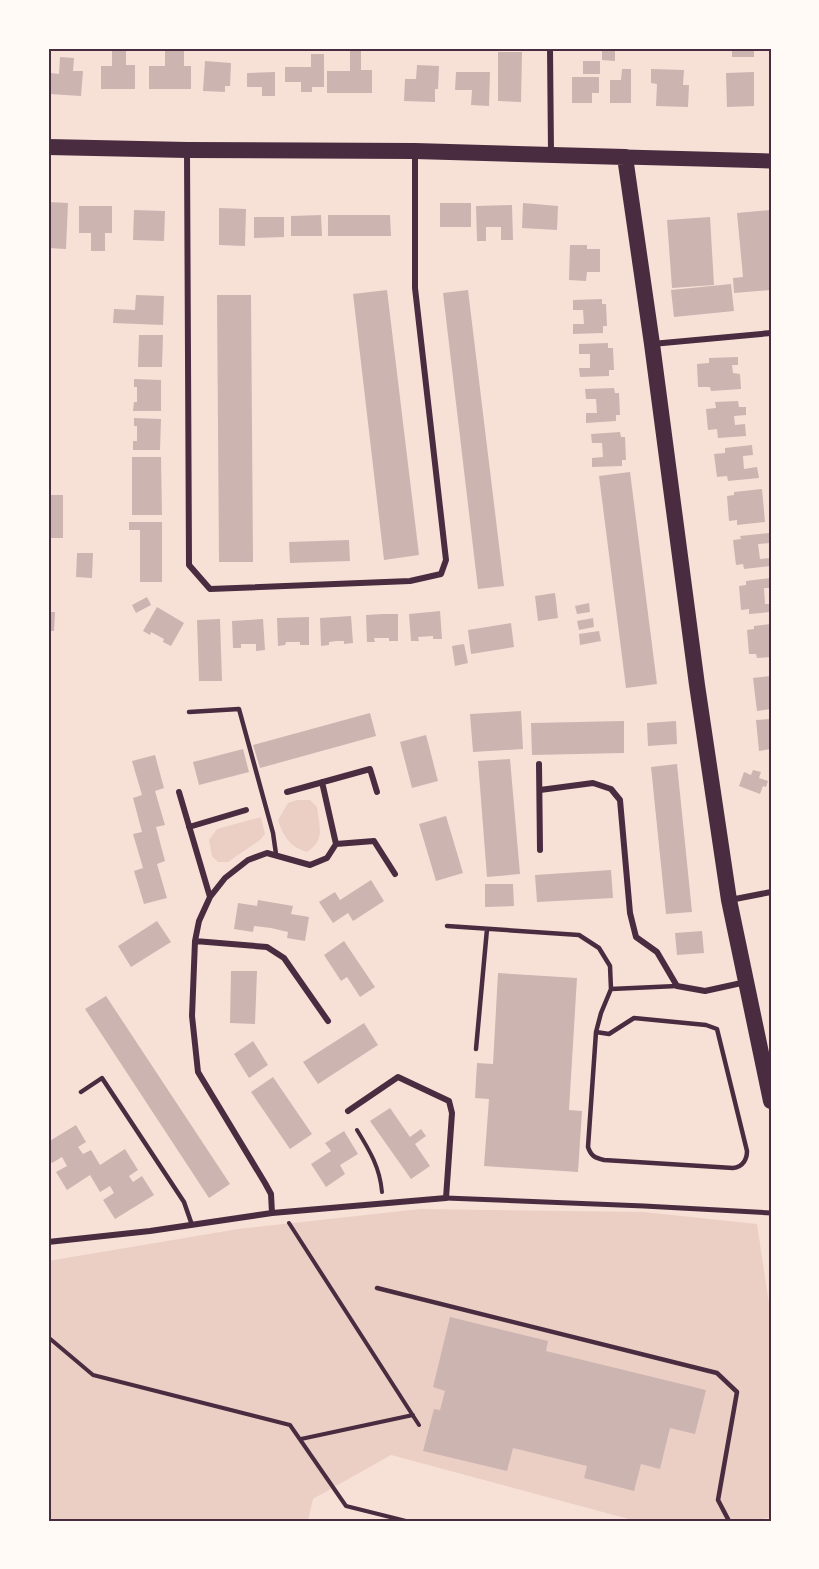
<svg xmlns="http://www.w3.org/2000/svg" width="819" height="1569" font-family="'Open Sans',sans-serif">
<rect width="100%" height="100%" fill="#f7e1d7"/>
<path fill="#ebcfc5" d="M297,800H310L317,807C319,827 326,839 307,852C290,847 283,836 278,820L288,803Z
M261,817L265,834L260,840L228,862H218L212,856L209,840L217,829Z
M420,1209L644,1212L757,1224L771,1317V1517L755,1521H636L391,1455L313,1499L308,1521H48V1261L238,1229Z"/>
<path fill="#ccb4b1" d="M112,48H126V65H135V89H101V66H112Z
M602,48H615V61L602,60Z
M732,48H754V57H732Z
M165,49H184V66H191V89H149V66H165Z
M350,51H361V70H372V93H327V71H350Z
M498,52H522L521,102L498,101Z
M311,54H324V87H312V92H301V82H285V67H311Z
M60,57L74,58L73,71H83L81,96L49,94L51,73L59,74Z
M205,61L231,63L230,86H225V92L203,91Z
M583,61H600V74H583Z
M417,65L439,66L438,89H435V102L404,101L405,79H416Z
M622,69H631V103H610V80H621Z
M651,69L684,70L683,85H689L688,107L656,106L657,84L651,83Z
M275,72V96H262V87H247V73Z
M456,72H490L489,106L471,105L472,90H455Z
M754,72V106L727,107L726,73Z
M572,77H599V93H592V103H572Z
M48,202L68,203L66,249L48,248Z
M440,203H471V227H440Z
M523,203L558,206L557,230L522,228Z
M512,205L513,240H501V227H486V241H477L476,206Z
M79,206H112V233H105V251H91V233H79Z
M219,208L246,209L245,246L219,245Z
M134,210L165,211L164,241L133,240Z
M771,210V290L734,293L733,278L743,277L737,213Z
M321,215L322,236H291V216Z
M328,215H390L391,236H328Z
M254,217H284V237L254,238Z
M710,217L714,285L672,288L667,220Z
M570,245H587V249H600V272H587L586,281L569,280Z
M731,284L734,311L674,317L671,290Z
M387,290L419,555L384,560L353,294Z
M468,290L504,586L478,589L443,293Z
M136,295L164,296L163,325L113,323L114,309L135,310Z
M217,295H251L253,562H219Z
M602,299V304H606L607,326H603V333L573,334V324H584L583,310H573V300Z
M139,335H163L162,367H138Z
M608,343V348H613L614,370H609V376L580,377L579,368H590V354H579V344Z
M738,357V365H732L733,373L740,374L741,389L711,391L710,387H698L697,364L709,363V358Z
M134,379L161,380V411H133L134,402H137V387H134Z
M614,388L615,393H619L620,415H616V421L586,423V413H597L596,399H586L585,389Z
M738,401L739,407H746V415L734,416L735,425L745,424L746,436L718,438L717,429L708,430L706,409L716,408L715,402Z
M134,418L161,419L160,450H133V441H137V426H134Z
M620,432L621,437H625L626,460H622V466L592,467V458L603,457L602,443H592L591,434Z
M752,445L753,455L743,456L744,469L757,467L759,478L728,481L727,476L717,477L714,454L725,453V448Z
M132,457H161L162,515H132Z
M630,472L657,684L626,688L599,476Z
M762,489L765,522L737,525V520L729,521L727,496L734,495V492Z
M48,495H63V538H48Z
M129,522H162V582H140V530H129Z
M769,533L770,543L758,544L760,559L771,558V566L744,569L743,564L736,565L733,540L741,539L740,536Z
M349,540L350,561L290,563L289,542Z
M77,553H93L92,578L76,577Z
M771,578V588H764L765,604H771V612L749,614V609L741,610L739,586L746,585V581Z
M555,593L558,618L538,621L535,596Z
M147,597L151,605L136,613L132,605Z
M589,603L590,612L577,614L575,606Z
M157,607L184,623L171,646L163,642L164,639L151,632L150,635L143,631Z
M440,611L442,639H433V636L418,637L419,641H411L409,614Z
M48,612H55L54,631H48Z
M383,614H398V641H389V638H374L375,642H367L366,615Z
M351,616L353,643L344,644V641H337L329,642V645L321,646L320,618Z
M309,617V645H300V642H286L285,645L278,646L277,618Z
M593,618L594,627L579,630L577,621Z
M220,619L222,681H199L197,620Z
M263,619L265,650L256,651V644H241V648H233L232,621Z
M511,623L514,647L471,654L468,630Z
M771,624V657L757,658L756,654H749L747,630L754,629V626Z
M599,631L601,641L580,645L579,634Z
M464,644L468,663L455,666L452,646Z
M771,676V709L757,711L753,678Z
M521,711L523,749L473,752L470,714Z
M370,713L376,736L260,768L253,745Z
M771,719V749L759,751L756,720Z
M624,721V753L532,755L531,723Z
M676,721L677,744L648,746L647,723Z
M426,735L438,781L412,788L400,742Z
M243,749L249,772L199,785L193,762Z
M155,755L164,788L155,791L165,825L156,827L165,861L157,864L167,898L144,904L134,871L143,868L133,834L142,832L133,798L142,795L132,761Z
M510,759L520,874L487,877L478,761Z
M677,764L692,912L666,914L651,767Z
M753,770L761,772L759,778L768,781L766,787L763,786L760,794L739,786L744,772L751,775Z
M446,816L463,873L436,881L419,824Z
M611,870L613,898L537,902L535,875Z
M371,880L384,901L353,921L348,913L333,923L319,902L335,892L340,900Z
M485,884H513L514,906L485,907Z
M258,900L293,906L291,914L309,917L305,941L287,938L288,932L271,928L254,926L253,932L234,929L238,903L257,906Z
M157,921L171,942L131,967L118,946Z
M702,931L704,953L677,955L675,933Z
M344,941L375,987L360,997L347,977L341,981L324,955Z
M231,971H257L255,1024L230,1023Z
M498,973L577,978L569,1110L582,1111L578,1172L484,1166L489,1099L475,1098L477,1063L493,1064Z
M106,996L230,1184L209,1198L85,1009Z
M364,1023L378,1045L318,1084L303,1062Z
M253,1041L268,1065L249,1078L234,1054Z
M273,1077L312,1134L290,1149L251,1092Z
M390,1108L410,1137L421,1129L426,1136L415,1144L430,1166L411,1179L370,1121Z
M76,1125L86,1142L78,1147L83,1154L91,1150L100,1165L125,1149L138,1170L129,1176L133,1182L142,1176L154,1195L115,1219L103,1200L114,1193L110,1186L100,1192L90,1175L67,1190L56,1172L67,1166L62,1157L52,1163L48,1157V1142Z
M344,1131L358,1154L340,1165L345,1174L326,1187L311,1164L331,1151L325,1143Z
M450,1317L548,1341L546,1351L706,1390L695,1434L670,1428L660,1469L641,1464L634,1491L584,1478L587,1466L513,1448L507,1471L423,1451L434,1409L440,1410L445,1391L433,1387Z"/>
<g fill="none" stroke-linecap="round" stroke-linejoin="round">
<path stroke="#4a2c40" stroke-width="4" d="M357,1130C370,1151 380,1168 382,1192
M289,1223L419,1425
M48,1337L93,1375L290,1425L346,1506L406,1521
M301,1439L413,1415"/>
<path stroke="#4a2c40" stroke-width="4.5" d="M189,712L239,709L273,833L276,854
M447,926L579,935L599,948L610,966L611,989
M596,1032L609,1034L634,1018L706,1025L717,1029L747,1151C747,1159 743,1167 733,1168L604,1160C595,1158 591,1156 588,1147L596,1032L601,1013L611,989L677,986
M476,1049L487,929
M81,1092L102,1078L184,1202L192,1225
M377,1288L717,1373L737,1392L718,1500L729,1521"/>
<path stroke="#4a2c40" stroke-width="5" d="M446,1198L644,1206L771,1213"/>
<path stroke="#4a2c40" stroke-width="6" d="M550,48L551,152
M187,151L189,565L210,589L410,581L441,574L446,560L415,288V152
M652,344L771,333
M539,764L540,850
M540,790L593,783L611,789L620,800L630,913L636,937L657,952L677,986L705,991L746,982
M179,792L210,897
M287,792L370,769L377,792
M189,827L246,810
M336,844L374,841L395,874
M730,900L771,892
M195,941L267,947L284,958L328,1021
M272,1213L271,1194L265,1183L198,1072L192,1016L195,941L199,921L210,897L225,878L248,860L267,853L310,865L327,858L336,844L322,782
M48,1242L150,1231L272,1213L446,1198L452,1113L449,1101L398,1077L348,1111"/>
<path stroke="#4a2c40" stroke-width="15" d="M625,157L771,161"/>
<path stroke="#4a2c40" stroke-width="16" d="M48,147L187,150L415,151L625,157L652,344L697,685L729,900L771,1101"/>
</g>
<rect width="819" height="1569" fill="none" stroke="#fffaf5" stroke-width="99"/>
<rect x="50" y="50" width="720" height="1470" fill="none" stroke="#4a2c40" stroke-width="2"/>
</svg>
